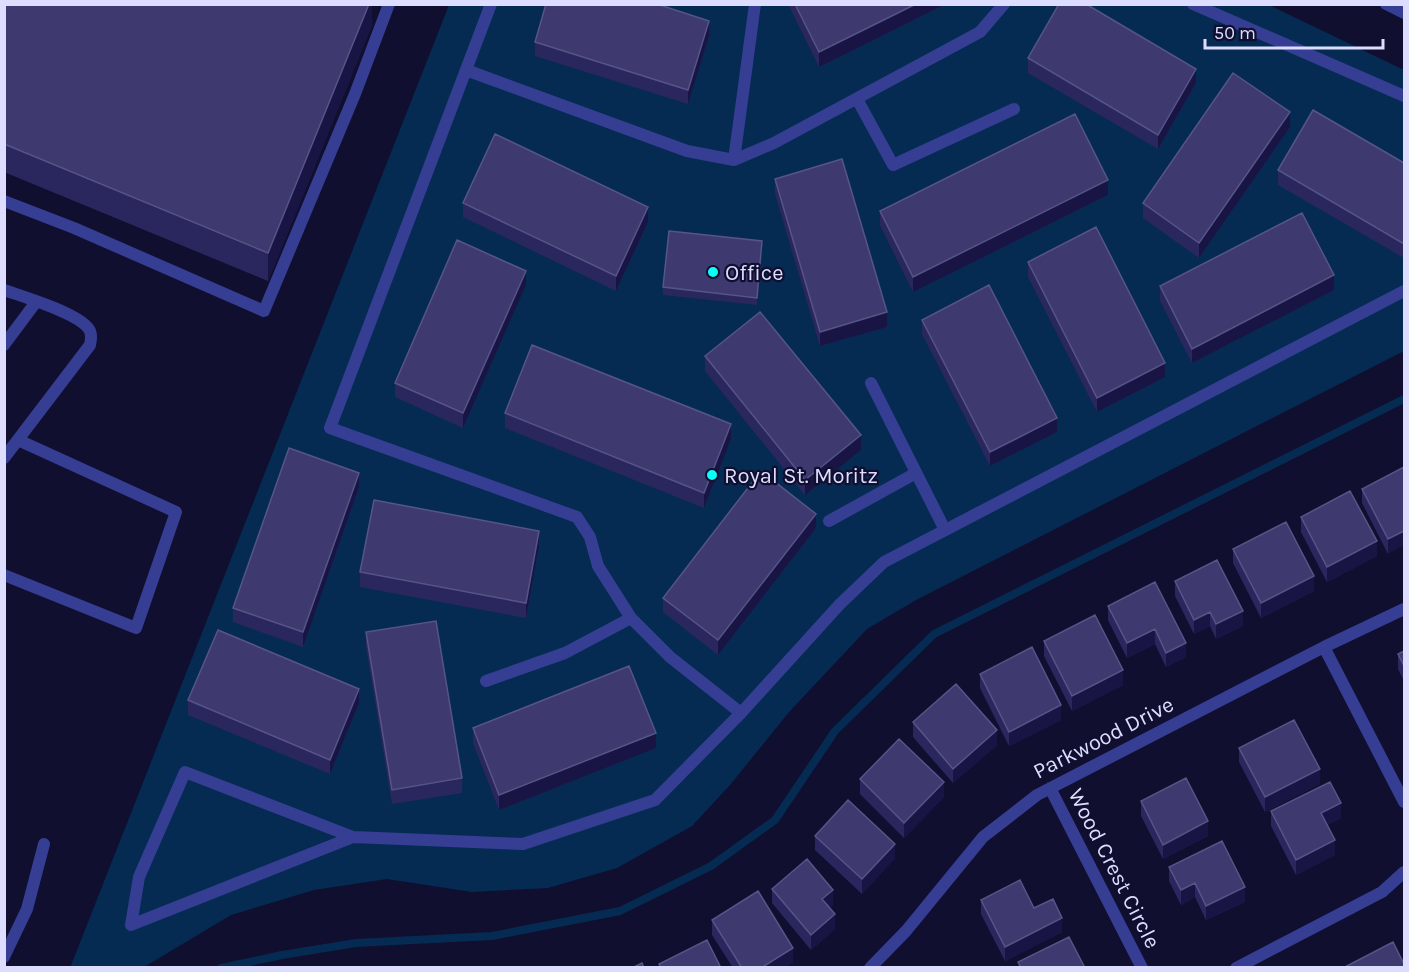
<svg xmlns="http://www.w3.org/2000/svg" width="1409" height="972" font-family="Karla,sans-serif">
<rect width="100%" height="100%" fill="#100f2f"/>
<path fill="#052b53" d="M449,5H1269L1404,70V351L916,600L867,629L790,711L730,785L692,826L617,868L548,888L472,892L387,879L314,890L231,915L144,967L70,968Z"/>
<g fill="none" stroke-linecap="round" stroke-linejoin="round">
<path stroke="#052b53" stroke-width="8" d="M221,968L282,955L356,943L492,936L620,911L711,866L775,820L835,731L934,634L1404,399"/>
<path stroke="#353e93" stroke-width="12" d="M491,4L330,428L577,517L590,537L598,566L631,618L670,657L741,713
M1193,4L1404,96
M1386,4L1404,13
M466,70L687,151L734,160L774,143L980,32L1004,4
M857,99L893,165L1014,109
M734,160L755,4
M4,201L74,228L264,311L355,94L389,4
M4,290C24,297 82,314 90,331C92,336 91,340 90,345L4,458
M4,345L36,302
M871,383L945,530
M829,521L916,473
M4,575L136,628L176,512L18,440
M486,681L565,653L631,618
M185,772L353,837L131,925L139,877Z
M353,837L523,844L655,800L741,713L840,604L884,562L1404,291
M4,957L27,909L44,844"/>
<path stroke="#353e93" stroke-width="12" d="M1324,647L1404,802
M1050,788L1142,968
M870,968L906,931L983,837L1037,795L1324,647L1404,609
M1236,968L1382,892L1404,872"/>
</g>
<path fill="#2a275f" d="M4,4H372V25L268,281L4,172Z
M788,4H946L819,67Z
M709,36L688,104L535,56V42Z
M1028,58L1196,83L1158,149L1028,73Z
M1290,127L1199,258L1143,218V203Z
M1404,163V258L1278,185V170Z
M775,179L887,327L820,346L775,194Z
M1108,195L913,292L880,225V211Z
M463,203L648,222L616,291L463,217Z
M762,249L757,305L663,295V287Z
M1028,262L1165,377L1097,412L1028,277Z
M526,285L463,428L395,397V383Z
M1160,286L1334,290L1192,363L1160,301Z
M922,320L1057,432L990,466L922,334Z
M705,356L861,450L805,495L705,371Z
M505,413L731,439L704,508L505,428Z
M1404,467L1388,554L1362,503V489Z
M359,487L303,647L233,622V608Z
M1301,517L1377,556L1327,582L1301,532Z
M816,528L718,655L663,612V598Z
M539,546L526,618L360,587V572Z
M1233,549L1314,591L1261,618L1233,563Z
M1175,581L1243,626L1216,639L1210,626L1194,634L1175,596Z
M1155,582L1186,657L1166,667L1155,644L1127,658L1108,620V606Z
M366,632L462,778V793L392,804L366,647Z
M1044,641L1123,685L1072,711L1044,656Z
M1404,651V681L1398,669V654Z
M980,674L1061,720L1009,746L980,688Z
M188,700L359,703L330,774L188,715Z
M913,722L997,745L953,783L913,737Z
M473,728L656,748L499,810L473,743Z
M1239,748L1320,784L1265,812L1239,762Z
M860,779L944,797L904,838L860,794Z
M1141,801L1208,836L1163,859L1141,816Z
M1271,811L1341,818L1327,825L1335,855L1296,875L1271,826Z
M815,836L895,858L862,894L815,850Z
M1169,867L1245,902L1206,920L1195,897L1181,905L1169,881Z
M772,889L833,905L830,907L835,929L811,950L772,903Z
M981,900L1034,908L1062,932L1005,961L981,914Z
M712,920L793,962L784,968H733L712,935Z"/>
<path fill="#181545" d="M369,4H372V25L268,281V253Z
M916,4H946L819,67V52Z
M709,21V36L688,104V90Z
M1196,69V83L1158,149V135Z
M1290,112V127L1199,258V243Z
M1108,180V195L913,292V277Z
M648,207V222L616,291V276Z
M762,241V249L757,305V298Z
M526,271V285L463,428V413Z
M1334,275V290L1192,363V349Z
M887,312V327L820,346V332Z
M1165,363V377L1097,412V398Z
M1057,418V432L990,466V452Z
M731,424V439L704,508V493Z
M861,435V450L805,495V480Z
M359,473V487L303,647V632Z
M816,514V528L718,655V640Z
M539,531V546L526,618V603Z
M1404,531V545L1388,554V539Z
M1377,541V556L1327,582V567Z
M1314,576V591L1261,618V603Z
M1243,611V626L1216,639V624Z
M1210,612V626L1194,634V620Z
M1155,629V644L1127,658V643Z
M1186,643V657L1166,667V653Z
M1123,670V685L1072,711V696Z
M359,689V703L330,774V760Z
M1061,705V720L1009,746V732Z
M997,730V745L953,783V769Z
M656,733V748L499,810V795Z
M1320,769V784L1265,812V797Z
M944,782V797L904,838V823Z
M1341,803V818L1321,828V813Z
M1208,821V836L1163,859V845Z
M1335,840V855L1296,875V860Z
M895,844V858L862,894V879Z
M1195,883V897L1181,905V890Z
M1245,887V902L1206,920V906Z
M833,890V905L822,913V899Z
M835,914V929L811,950V935Z
M1062,918V932L1005,961V947Z
M793,948V962L784,968H761Z"/>
<path fill="#3e3a70" stroke="#575487" stroke-width="1.5" d="M4,4H369L268,253L4,144Z
M546,4H657L709,21L688,90L535,42Z
M795,4H916L819,52Z
M1059,4H1086L1196,69L1158,135L1028,58Z
M1233,73L1290,112L1199,243L1143,203Z
M1313,110L1404,163V244L1278,170Z
M1075,114L1108,180L913,277L880,211Z
M495,134L648,207L616,276L463,203Z
M842,159L887,312L820,332L775,179Z
M1302,213L1334,275L1192,349L1160,286Z
M1096,227L1165,363L1097,398L1028,262Z
M669,231L762,241L757,298L663,287Z
M457,240L526,271L463,413L395,383Z
M989,285L1057,418L990,452L922,320Z
M760,312L861,435L805,480L705,356Z
M532,345L731,424L704,493L505,413Z
M289,448L359,473L303,632L233,608Z
M1404,467V531L1388,539L1362,489Z
M761,471L816,514L718,640L663,598Z
M1350,491L1377,541L1327,567L1301,517Z
M374,500L539,531L526,603L360,572Z
M1286,522L1314,576L1261,603L1233,549Z
M1217,560L1243,611L1216,624L1210,612L1194,620L1175,581Z
M1155,582L1186,643L1166,653L1155,629L1127,643L1108,606Z
M1095,615L1123,670L1072,696L1044,641Z
M436,621L462,778L392,790L366,632Z
M218,630L359,689L330,760L188,700Z
M1032,647L1061,705L1009,732L980,674Z
M1404,651V666L1398,654Z
M629,666L656,733L499,795L473,728Z
M956,684L997,730L953,769L913,722Z
M1294,720L1320,769L1265,797L1239,748Z
M899,739L944,782L904,823L860,779Z
M1186,778L1208,821L1163,845L1141,801Z
M1330,782L1341,803L1321,813L1335,840L1296,860L1271,811Z
M848,800L895,844L862,879L815,836Z
M1222,841L1245,887L1206,906L1195,883L1181,890L1169,867Z
M807,859L833,890L822,899L835,914L811,935L772,889Z
M1020,880L1034,908L1053,899L1062,918L1005,947L981,900Z
M758,891L793,948L761,968H742L712,920Z
M1069,937L1085,968H1021L1018,962Z
M707,940L721,968H661L659,964Z
M1393,942L1404,964V968H1343Z
M642,963L644,968H632Z"/>
<g fill="#09fff8" stroke="#100f2f" stroke-width="2">
<circle cx="713" cy="272" r="6"/>
<circle cx="712" cy="475" r="6"/>
</g>
<g text-anchor="middle" stroke-width="4.5" stroke-linejoin="round" paint-order="stroke">
<g font-size="22" fill="#dddeff" stroke="#100f2f" text-anchor="start">
<text x="725" y="280">Office</text>
<text x="724" y="483">Royal St. Moritz</text>
</g>
<g font-size="22" fill="#dddeff" stroke="#100f2f">
<text transform="translate(1103 737) rotate(-27)" y="8">Parkwood Drive</text>
<text transform="translate(1115 868) rotate(63)" y="8">Wood Crest Circle</text>
</g>
</g>
<rect width="1409" height="972" fill="none" stroke="#dddeff" stroke-width="12"/>
<path d="M1205 39v9h178v-9" fill="none" stroke="#dddeff" stroke-width="3"/>
<text x="1214" y="39" font-size="18" fill="#dddeff" stroke="#100f2f" stroke-width="4.5" paint-order="stroke">50 m</text>
</svg>
